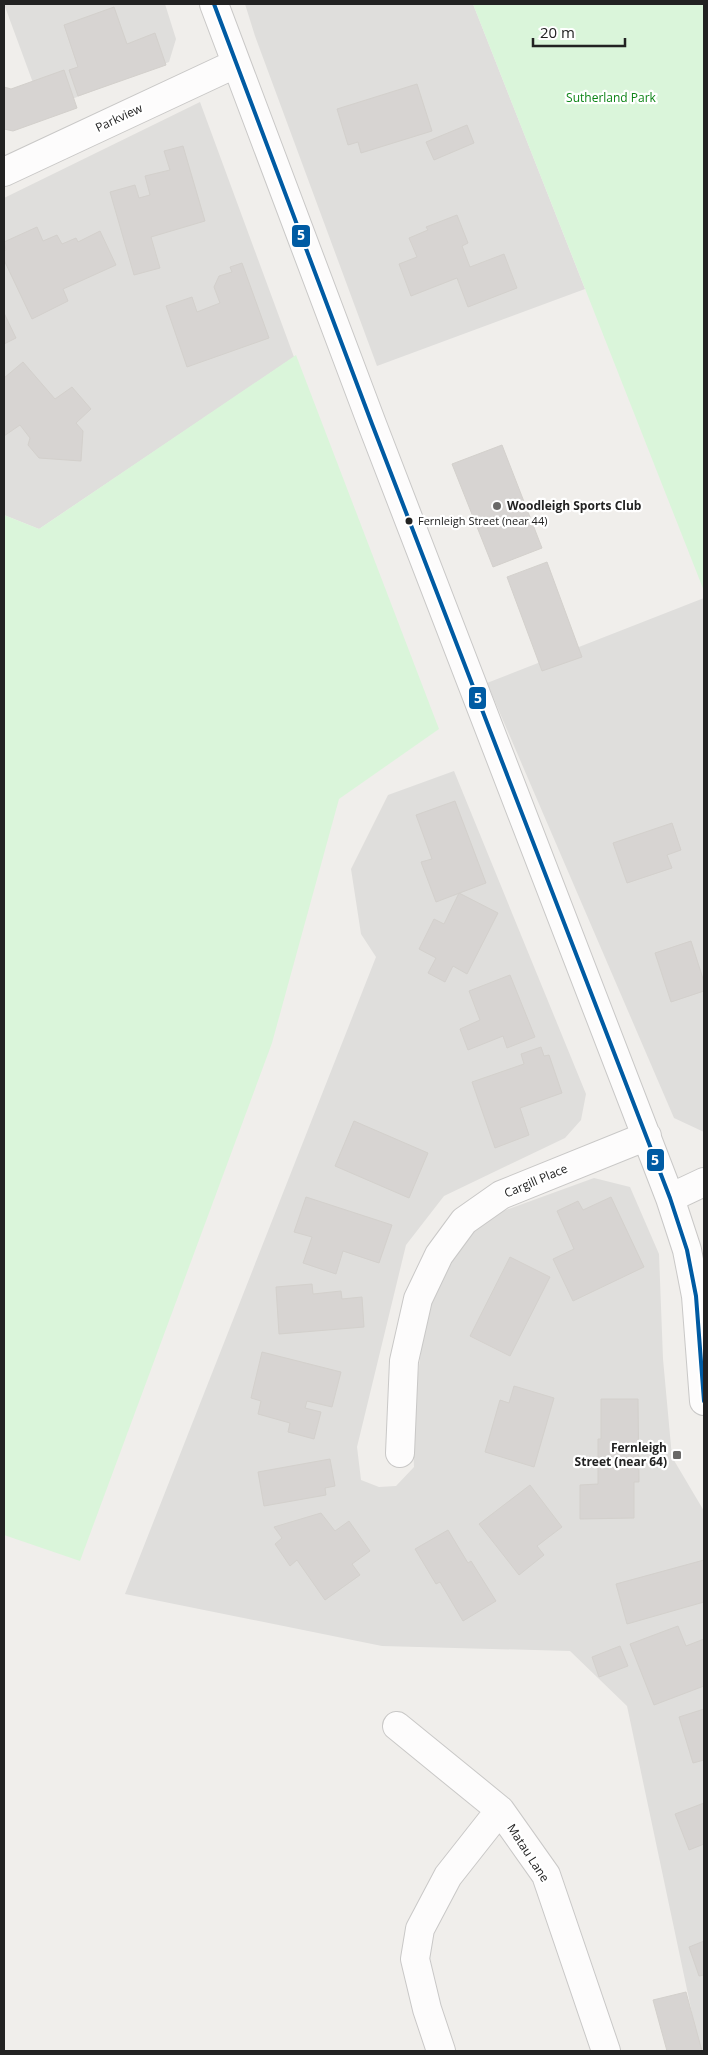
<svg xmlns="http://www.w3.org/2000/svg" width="708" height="2055" font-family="'Open Sans',sans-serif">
<rect width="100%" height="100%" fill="#f0eeeb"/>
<path fill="#dfdedc" d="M4,4H165L176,39L169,62L43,110Z
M245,4H473L585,289L377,366L255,36Z
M200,102L294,357L39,529L4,515V198Z
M704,598V1132L674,1118L487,683Z
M454,771L586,1094L581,1120L565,1138L444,1196L406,1245L357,1447L361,1480L379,1487L396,1486L414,1467L412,1418L426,1314L441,1268L458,1246L492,1215L594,1178L630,1187L659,1254L663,1359L672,1457L704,1511V2051H700L627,1706L570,1651L382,1646L125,1594L376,957L361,934L351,869L388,795Z"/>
<path fill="#daf5da" d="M473,4H704V591Z
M296,355L439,729L339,799L272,1043L80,1561L4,1535V515L39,529Z"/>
<path fill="#d7d4d2" stroke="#d3d0cc" d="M114,7L127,44L155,33L166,65L78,96L69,70L78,67L64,25Z
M64,70L77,108L13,131L4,129V87L11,89Z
M417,84L432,131L361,153L358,142L348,145L337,109Z
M467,125L474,143L434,160L426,142Z
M183,146L205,221L151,237L160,268L134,275L110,192L135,185L139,198L150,195L145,176L170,170L164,151Z
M457,215L468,243L462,246L470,267L504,254L517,288L468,307L457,278L411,296L399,264L417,257L409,238L428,230L426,227Z
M37,227L43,241L57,235L62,244L76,238L78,242L100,231L116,265L63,289L68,301L32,319L4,260V251L6,250L4,242Z
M242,263L269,338L187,367L166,306L192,297L197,312L220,303L214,287L219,276L232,272L230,267Z
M4,313L16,338L4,344Z
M23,362L55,399L72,387L91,409L76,423L83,431L81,461L39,458L28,445L30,438L20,425L4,436V378Z
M502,445L542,548L493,567L452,464Z
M547,562L582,657L542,671L507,577Z
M455,801L486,883L436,902L421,862L432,859L416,815Z
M672,823L681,850L667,855L672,868L627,883L613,843Z
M459,893L498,913L467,974L453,966L445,982L428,973L436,958L419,949L434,919L444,924Z
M691,941L704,982V991L671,1002L655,953Z
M510,975L535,1037L507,1048L503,1036L468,1050L460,1029L480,1020L469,991Z
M541,1047L544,1056L549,1055L562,1093L520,1108L529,1135L495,1148L472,1082L524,1064L521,1054Z
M354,1121L428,1153L409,1198L335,1166Z
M306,1197L392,1225L379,1263L343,1251L336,1274L303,1263L312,1237L294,1232Z
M611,1197L644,1267L573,1301L553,1259L574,1249L557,1211L578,1201L583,1210Z
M510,1257L550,1277L510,1356L470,1336Z
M312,1284L313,1294L341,1291L342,1299L362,1297L364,1327L279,1334L276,1287Z
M262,1352L341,1372L332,1407L307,1401L305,1408L321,1412L314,1439L288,1432L290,1423L258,1414L261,1401L251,1398Z
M514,1386L554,1398L534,1467L485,1452L500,1400L509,1403Z
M601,1399H638L639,1482H634V1518L580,1519V1485L598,1484V1439H601Z
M330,1459L335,1486L325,1488L326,1495L264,1506L258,1472Z
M530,1485L562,1527L537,1546L544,1555L519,1575L479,1524Z
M321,1513L335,1531L349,1521L370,1551L352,1564L360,1575L325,1600L297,1560L290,1566L275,1544L282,1538L274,1527Z
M448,1530L468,1563L471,1561L496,1601L463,1621L440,1582L436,1584L415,1549Z
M704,1560V1602L627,1624L616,1584Z
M678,1626L686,1646L704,1639V1686L654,1705L630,1644Z
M620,1646L628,1666L599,1677L592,1657Z
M704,1709V1760L693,1763L679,1717Z
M704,1803V1844L689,1850L675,1814Z
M704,1941V1975L699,1976L689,1947Z
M686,1992L702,2051H667L653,2000Z"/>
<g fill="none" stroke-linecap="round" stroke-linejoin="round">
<defs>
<path id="minor" d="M214,4L372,424L670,1198L687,1250L696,1296L704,1401
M4,172L235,64
M670,1198L704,1182
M400,1453L404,1361L418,1299L439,1255L464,1221L501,1195L647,1136
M397,1726L500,1810L546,1875L606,2051
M441,2051L427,2009L415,1959L420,1929L448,1876L500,1810"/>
</defs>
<use href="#minor" stroke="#c9c8c7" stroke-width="30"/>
<use href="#minor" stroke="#fdfcfc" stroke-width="28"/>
<defs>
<path id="bus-1" d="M214,4L372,424L670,1198L687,1250L696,1296L704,1401"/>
</defs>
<use href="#bus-1" stroke="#fff" stroke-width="8"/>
<use href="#bus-1" stroke="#005ba3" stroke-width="4"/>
</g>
<g fill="#6a6968" stroke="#fff" stroke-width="2">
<circle cx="497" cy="506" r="5"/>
<rect x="672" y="1450" width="10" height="10" rx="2.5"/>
</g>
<circle fill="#222" stroke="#fff" stroke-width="2" cx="409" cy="521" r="4.5"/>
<g text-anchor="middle" stroke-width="4.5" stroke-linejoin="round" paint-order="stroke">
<g font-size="11" fill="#222" stroke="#fff" text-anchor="start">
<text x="418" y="525">Fernleigh Street (near 44)</text>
</g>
<g font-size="12" fill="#0c8416" stroke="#fff">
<text x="611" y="102">Sutherland Park</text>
</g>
<g font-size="12" fill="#222" stroke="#fff">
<text transform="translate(119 118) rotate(-25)" y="4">Parkview</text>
<text transform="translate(536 1181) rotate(-23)" y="4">Cargill Place</text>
<text transform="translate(528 1853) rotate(57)" y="4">Matau Lane</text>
</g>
<g font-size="12" font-weight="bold" fill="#222" stroke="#fff" text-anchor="start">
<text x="507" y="510">Woodleigh Sports Club</text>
<text x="667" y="1452" text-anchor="end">Fernleigh<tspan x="667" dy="14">Street (near 64)</tspan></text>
</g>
</g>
<g stroke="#fff" stroke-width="2">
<rect x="291" y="224" width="20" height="24" rx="5" fill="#005ba3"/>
<rect x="468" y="686" width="19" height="24" rx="5" fill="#005ba3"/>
<rect x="646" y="1148" width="19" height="24" rx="5" fill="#005ba3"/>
</g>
<g font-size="14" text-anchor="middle" font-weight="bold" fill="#fff">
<text x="301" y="240">5</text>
<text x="478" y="703">5</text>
<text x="655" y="1165">5</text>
</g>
<rect width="708" height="2055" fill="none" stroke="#222222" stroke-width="10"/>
<path d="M533 38v8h92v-8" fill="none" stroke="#222222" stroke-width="2.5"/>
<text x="540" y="38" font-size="15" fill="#222222" stroke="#ffffff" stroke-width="4" paint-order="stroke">20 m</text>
</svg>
